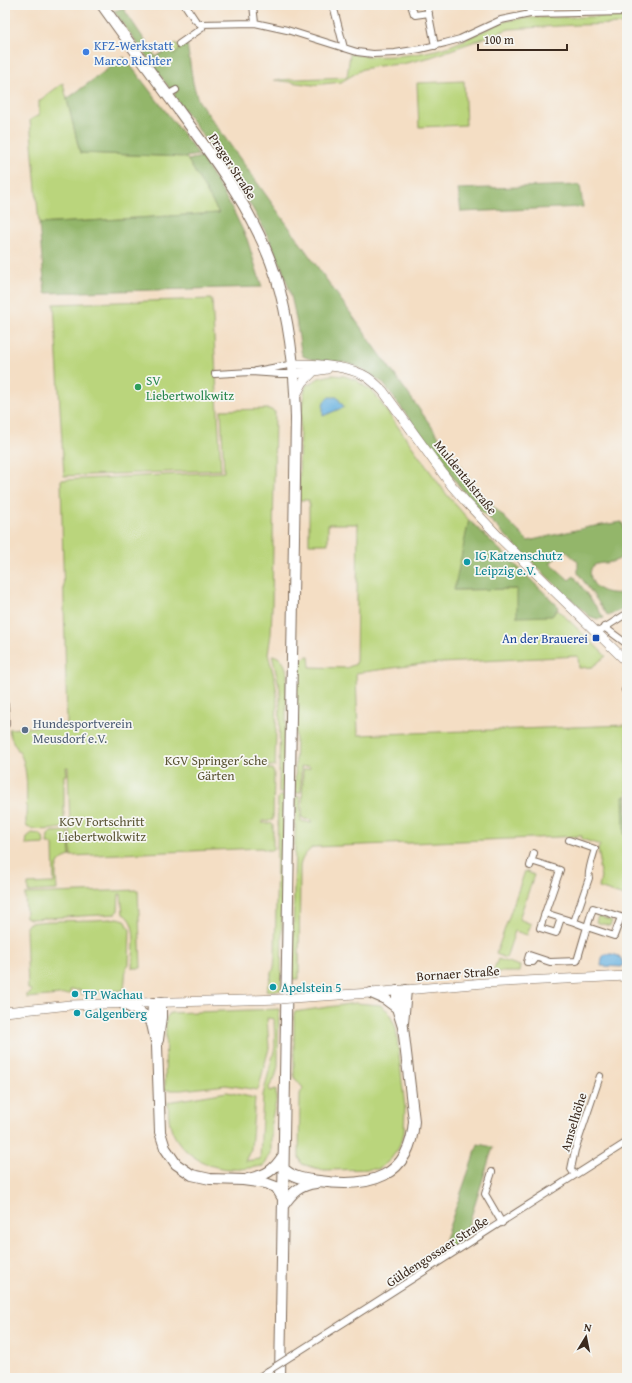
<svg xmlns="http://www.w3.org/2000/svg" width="632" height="1383" font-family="'Gentium Book Plus',serif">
<rect width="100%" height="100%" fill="#f6f6f2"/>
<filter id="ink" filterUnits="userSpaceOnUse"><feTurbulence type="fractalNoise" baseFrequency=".025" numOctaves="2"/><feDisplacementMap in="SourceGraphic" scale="8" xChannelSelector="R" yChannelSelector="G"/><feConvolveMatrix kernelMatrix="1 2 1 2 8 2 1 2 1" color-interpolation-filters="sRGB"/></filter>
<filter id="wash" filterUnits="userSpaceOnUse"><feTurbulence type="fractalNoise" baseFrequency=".012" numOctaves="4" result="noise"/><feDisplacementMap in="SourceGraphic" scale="16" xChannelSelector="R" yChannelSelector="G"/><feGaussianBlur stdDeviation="0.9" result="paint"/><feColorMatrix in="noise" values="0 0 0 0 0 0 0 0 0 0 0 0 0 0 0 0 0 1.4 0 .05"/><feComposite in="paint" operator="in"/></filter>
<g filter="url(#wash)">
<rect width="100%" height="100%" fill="#f4dec4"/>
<path fill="#bad57b" stroke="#7a804c" d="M627,16V24L576,25L509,29L431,57L402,64L378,66L363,69L341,82L313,85L274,80L347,77L350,54C382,59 419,56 450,46C469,39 486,28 506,21C511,20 518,19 524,18Z
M176,43L181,49L174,54L169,48Z
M464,81L466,125L419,127L417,83Z
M63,83L80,153L186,157L219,213L39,224L30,120L39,115V101Z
M212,299L221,470L64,476L54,304Z
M332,375L344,376L356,380L373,392L447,495L469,520L455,590L517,589L552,616L558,610L606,656L592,667L579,668L578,656L422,664L356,673L358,735L627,725V796L624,797C626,822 632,857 624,881L627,882V897L599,888L601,877L599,867L600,860L598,849L600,845L582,839V836L314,847C306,852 302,857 300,866L299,979H292L296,796L300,797L301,821L311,823V820L304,819L302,817L303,770L310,768L309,766L301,767V791L300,793H295L297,669L301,660L307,656H309L310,667L346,668L356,664L358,524H328V544H309V500H299C300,464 297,419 306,385L310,384L319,378Z
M269,409L275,412L272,607L271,634L268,654L275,680L277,695L275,766H268V769H272L274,773L273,820L262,821V823H271L273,825V850H267L261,848L71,856L68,767H66L67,775H64V827C57,830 35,831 27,827L26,823C26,802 29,780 23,760C19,749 10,741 9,729L67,724L61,480L224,472L221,410Z
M272,655C281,656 286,665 287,673L284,793H279V791L280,690Z
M279,796H284L281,990L266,991L274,967L275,955L278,799Z
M68,831L70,856C52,861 56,875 57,890L28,892V884L54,883L53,844H47L48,835L51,832Z
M32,833L40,834L43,837L44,844L26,845L27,837Z
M525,871L534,875L519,919L531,924L527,935L515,931L506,958L496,954Z
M138,890L141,968H132C133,953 139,922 123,914L121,894H119L118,910L116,914L30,919L26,917L25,894Z
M598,916L612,921L610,926L596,922Z
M118,918L125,920L130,930L129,964L126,968L124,990L81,994V990H70V994L27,998V994H30L31,990L28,989L26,927L29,923C59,919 89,922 118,918Z
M498,959L520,966L519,972H498L493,971Z
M356,1003L380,1005L388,1011L396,1028L405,1108L404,1133L398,1149L390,1160L379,1169L323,1170L302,1164L299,1157L300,1094L303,1088L294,1077V1012Z
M279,1009L278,1066L275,1078L269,1087L270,1091L276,1089V1102L271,1122V1153L264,1166C253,1167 240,1170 230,1169C204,1168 176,1150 170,1124C168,1117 169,1109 168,1102L227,1092L255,1098L251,1149L245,1161L260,1159L263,1095L275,1047L274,1019L267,1018L269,1048L258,1090L226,1085L182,1090H165L166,1018L170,1013Z"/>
<path fill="#93b66b" stroke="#677044" d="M123,8L156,57L169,48L174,54L187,44L193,83L198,100L477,490L528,541L589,527L622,522C628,538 632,558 611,562C605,564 598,562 593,566C590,569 590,574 591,578C596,594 613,594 627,593V607L608,616L578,573V562L565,550L550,563L569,580L574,576L604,618L598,619L589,616L538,568L475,505L460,487L383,383C373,376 363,368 350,364C335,359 318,364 303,356L301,351C297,324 293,296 283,271C259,206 214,152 174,96L176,91L175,88L170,89L114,11Z
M124,57L199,155L186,157L80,153L67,99Z
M201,157L232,208L247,239L262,287L45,293L39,224L219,213L188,160Z
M580,185L583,207L461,212L458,189Z
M469,520L559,607L552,616L517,617V589L454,590Z
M627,796V836L624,835L623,797Z
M478,1144L493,1147L463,1242L440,1253Z"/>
<path fill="#69b2e1" stroke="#526e80" d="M329,397H337L344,407L323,416C323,408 322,401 329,397Z
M605,954H612L619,956L623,963L622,967L601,966L602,958Z"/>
</g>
<g filter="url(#ink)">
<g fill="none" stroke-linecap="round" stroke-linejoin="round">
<defs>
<path id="street" d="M185,5L195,20L200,24L255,23L287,30L357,52L373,54L395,53L420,49L445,43L460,39L501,20L530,14L627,12
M253,5L255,23
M333,5L344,48
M411,5L414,14L415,15L429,13
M427,5L435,46
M529,5L530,14
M179,44L202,28L203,24
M167,95L176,90
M256,371L294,364
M215,374L251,372L280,374H295
M604,627L627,644
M598,632L623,616L627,614
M625,690L627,687
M5,705L6,724
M569,840L595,849C593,856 587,873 589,878L574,922L587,927L593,908L627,919
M531,861L560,870L545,913L574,922
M530,866L534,853
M545,913L540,928L556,933L561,918
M536,958L533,962H527L529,955L550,962L577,961L587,927L614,936L621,917
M492,1172L485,1194L502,1223
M575,1175L571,1169L575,1150L600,1076
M293,1355L627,1142
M258,1378L268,1371"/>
<path id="secondary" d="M294,364C316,364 348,365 367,377C373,381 378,386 383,391L452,486L466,502L500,538L627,662
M295,374L327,369
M295,397L303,382L313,372
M291,998L371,993L484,983L627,976
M5,1012L70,1005L281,999"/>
<path id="primary" d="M102,5C127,40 152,74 177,108C216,161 256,214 276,277C290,323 295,370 296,418L280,1378
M371,993L385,999L397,1008
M153,1003L152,1024L157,1046L160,1132L165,1148L176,1164L192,1175L210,1179L243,1180L265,1183L276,1187L282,1197
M123,1004C134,1009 145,1013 152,1024
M403,1023L406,990
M158,1040L161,1017V1003
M283,1168C294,1179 306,1179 319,1181C370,1188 410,1178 414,1121L403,1027L397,1008V991
M248,1179C267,1175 273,1171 283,1156
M283,1206C292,1193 299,1185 316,1183"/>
</defs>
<use href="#street" stroke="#7c6958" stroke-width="8"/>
<use href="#secondary" stroke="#7c6958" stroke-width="10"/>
<use href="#primary" stroke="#7c6958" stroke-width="12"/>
<use href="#street" stroke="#fff" stroke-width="6"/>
<use href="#secondary" stroke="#fff" stroke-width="9"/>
<use href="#primary" stroke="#fff" stroke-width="10"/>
<defs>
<path id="street-bridge" d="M268,1371L293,1355"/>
<path id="secondary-bridge" d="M281,999L291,998"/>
</defs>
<use href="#street-bridge" stroke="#7c6958" stroke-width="8" stroke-linecap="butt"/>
<use href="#secondary-bridge" stroke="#7c6958" stroke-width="10" stroke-linecap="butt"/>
<use href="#street-bridge" stroke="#fff" stroke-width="6"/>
<use href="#secondary-bridge" stroke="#fff" stroke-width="9"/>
</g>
</g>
<circle fill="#3f7fe0" stroke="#f6f6f2" stroke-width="1.5" cx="86" cy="52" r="4"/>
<circle fill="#2e9e5b" stroke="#f6f6f2" stroke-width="1.5" cx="138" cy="387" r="4"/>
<g fill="#0f9aa8" stroke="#f6f6f2" stroke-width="1.5">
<circle cx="467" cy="562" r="4"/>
<circle cx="273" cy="987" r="4"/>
<circle cx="75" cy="994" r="4"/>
<circle cx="77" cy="1013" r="4"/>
</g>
<rect fill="#1a4fb4" stroke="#f6f6f2" stroke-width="1.5" x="592" y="634" width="8" height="8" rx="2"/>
<circle fill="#5c6f8a" stroke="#f6f6f2" stroke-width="1.5" cx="25" cy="730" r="4"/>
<g text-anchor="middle" stroke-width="3.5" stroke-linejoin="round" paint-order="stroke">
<g font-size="13" fill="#366cbe" stroke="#f6f6f2" text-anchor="start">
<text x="94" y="50">KFZ-Werkstatt<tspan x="94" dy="15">Marco Richter</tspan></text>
</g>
<g font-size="13" fill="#3b2a1e" stroke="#f6f6f2">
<text transform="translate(233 166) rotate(57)" y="5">Prager Straße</text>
<text transform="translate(466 477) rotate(51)" y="5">Muldentalstraße</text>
<text transform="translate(458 973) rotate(-4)" y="5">Bornaer Straße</text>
<text transform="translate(573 1122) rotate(-73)" y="5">Amselhöhe</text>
<text transform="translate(437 1251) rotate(-33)" y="5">Güldengossaer Straße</text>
</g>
<g font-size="13" fill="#27864d" stroke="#f6f6f2" text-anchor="start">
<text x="146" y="385">SV<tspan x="146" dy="15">Liebertwolkwitz</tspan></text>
</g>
<g font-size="13" fill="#0d838f" stroke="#f6f6f2" text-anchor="start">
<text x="475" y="560">IG Katzenschutz<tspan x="475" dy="15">Leipzig e.V.</tspan></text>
<text x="281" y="992">Apelstein 5</text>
<text x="83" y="999">TP Wachau</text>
<text x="85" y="1018">Galgenberg</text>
</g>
<g font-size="13" fill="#164399" stroke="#f6f6f2" text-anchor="end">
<text x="588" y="643">An der Brauerei</text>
</g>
<g font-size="13" fill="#4e5e75" stroke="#f6f6f2" text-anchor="start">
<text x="33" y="728">Hundesportverein<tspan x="33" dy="15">Meusdorf e.V.</tspan></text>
</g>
<g font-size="13" fill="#5b5535" stroke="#f6f6f2">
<text x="216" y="765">KGV Springer´sche<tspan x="216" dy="15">Gärten</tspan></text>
<text x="102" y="826">KGV Fortschritt<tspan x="102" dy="15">Liebertwolkwitz</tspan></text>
</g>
</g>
<rect width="632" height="1383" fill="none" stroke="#f6f6f2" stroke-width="20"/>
<g transform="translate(586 1337) rotate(10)" stroke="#f6f6f2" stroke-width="3" paint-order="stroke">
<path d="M0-3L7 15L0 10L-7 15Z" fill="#3b2a1e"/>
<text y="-6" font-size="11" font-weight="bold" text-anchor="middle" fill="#3b2a1e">N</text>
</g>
<path d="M478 44v6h89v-6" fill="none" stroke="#3b2a1e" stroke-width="2"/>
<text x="484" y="44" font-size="12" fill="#3b2a1e" stroke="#f6f6f2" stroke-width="3" paint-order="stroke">100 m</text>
</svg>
